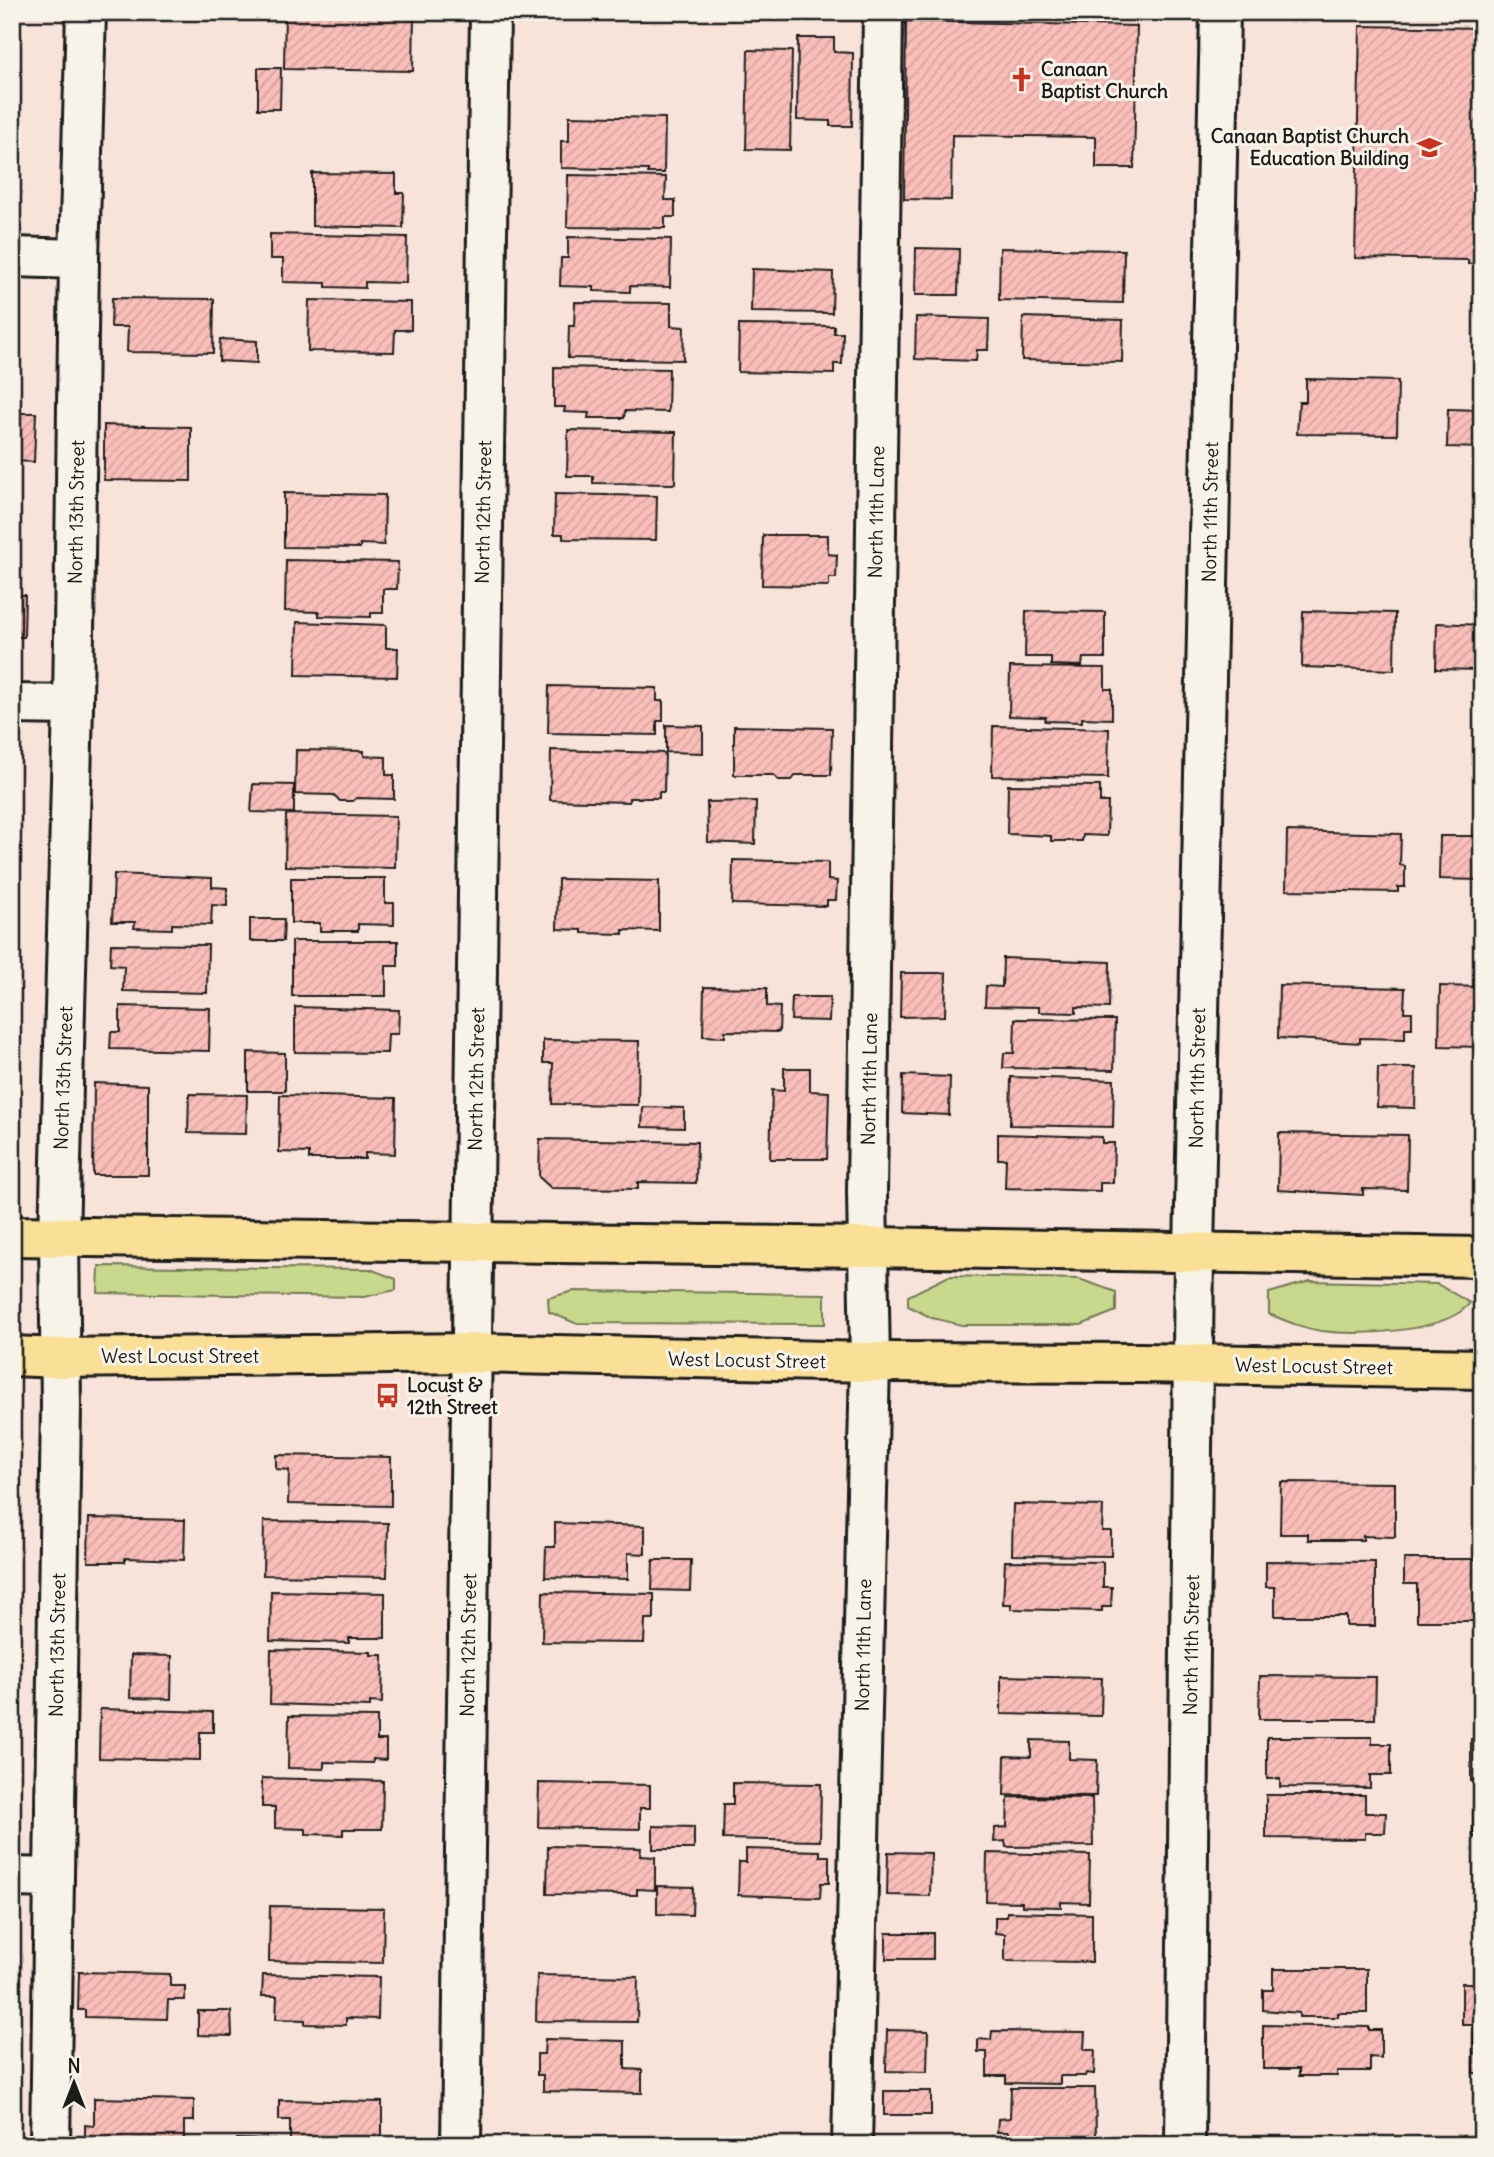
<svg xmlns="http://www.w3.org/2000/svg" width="1494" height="2157" font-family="Delius,sans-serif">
<defs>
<pattern id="building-hatch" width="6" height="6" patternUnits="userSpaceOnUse" patternTransform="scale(1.75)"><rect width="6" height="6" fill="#fabeb9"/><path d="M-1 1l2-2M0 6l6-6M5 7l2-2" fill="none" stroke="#d6a39e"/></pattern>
</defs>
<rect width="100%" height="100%" fill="#f8e3da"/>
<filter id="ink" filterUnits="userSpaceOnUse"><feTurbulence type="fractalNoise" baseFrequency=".0143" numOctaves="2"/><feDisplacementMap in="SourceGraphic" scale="14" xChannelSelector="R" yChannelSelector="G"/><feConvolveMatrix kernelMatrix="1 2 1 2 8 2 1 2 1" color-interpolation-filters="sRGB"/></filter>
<g filter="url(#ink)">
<path fill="#c8d88d" stroke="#727a54" stroke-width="2" d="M99,1266L370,1269L396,1279V1290L364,1297L98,1293Z
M949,1276L1079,1279L1116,1292V1311L1081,1325H962L932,1318L908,1306V1296Z
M1310,1281L1437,1284L1470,1303C1446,1333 1357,1336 1321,1331C1302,1328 1286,1321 1269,1314V1293Z
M574,1291L825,1294V1324L575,1323L549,1312L548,1298Z"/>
<path fill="url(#building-hatch)" stroke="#1c1c1c" stroke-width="2" d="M345,12H400V15L414,16L413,71L284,69L285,13L345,14Z
M906,21L1137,26L1134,168H1096V137L952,135L951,200L904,199Z
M1360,26L1482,28V264H1468V260L1355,258Z
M798,38H834V52L853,53L852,126H830V121L797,120Z
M748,50L792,51L790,150L746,149Z
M258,68H281L280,109H258Z
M569,116L665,118L664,173H648V170L561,168V141H569Z
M312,173L396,174V193H404L403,228L312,226Z
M568,175L666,177L665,200H675V217H665V228L567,227Z
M270,234L407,237L406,283L365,282V288L326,287V283L283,282V259H270Z
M568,237L671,239L670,287L630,286V292L594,291V287L560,286L561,258H568Z
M916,248L959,249L958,295H915Z
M1000,248L1124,250L1123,303L999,300Z
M752,269L833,272L832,313L751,312Z
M112,298L214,299L213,353L127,352L128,327H111Z
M309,300L411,302V330H395L394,352L308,351Z
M575,302L671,303V326L684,327L683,360L568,358L569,326H574Z
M916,317L989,319L988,350H977L976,361L915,359Z
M1023,317L1123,320L1122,362L1022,360Z
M739,325L834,326V333H843L842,364H834V374L738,372Z
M220,339L257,341V363L219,361Z
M554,367L669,369L668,412L625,411L624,418H588L589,413L564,412L565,407H554Z
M1306,379L1398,381L1397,435L1297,434L1299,402H1306Z
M1448,409L1482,410V448L1447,447Z
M12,413H36L34,462L12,461Z
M104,425L191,427V481L104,480Z
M568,430L676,432L675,484L593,483V476H567Z
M284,493L385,495L384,545L360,544V548L284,547Z
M555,494L657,496L656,540L563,539V534H554Z
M763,535H828V554L837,555L836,578H829V586L762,585Z
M286,560L398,562L397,589H383V613H371V617L319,616V612L285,611Z
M12,595H25L24,637H12Z
M1026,611L1105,612V658H1083L1082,666L1051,665V657H1025Z
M1303,611L1395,613L1394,670L1302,667Z
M297,622L386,625V648H398L397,677L296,675Z
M1437,623L1482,625L1481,670L1436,669Z
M1010,667L1105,668V689H1112V719L1082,718V722L1045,721L1046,717L1009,716Z
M549,686L657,688V701H663V721H657V735L548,733Z
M666,725L703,726V753L666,752Z
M734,726L832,728L831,775H796L792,780H778L773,775H734Z
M993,726L1109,729L1108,778L992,776Z
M296,750L364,751V756L386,757V775H394V799L356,798L353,801H340L334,795L295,794Z
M551,750L665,753L664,792H659V798H629V802L550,800Z
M253,784L294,785V813L251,812Z
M1008,785L1100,786V802H1108L1107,836L1083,835L1082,841H1051V836L1007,834Z
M756,801L755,844L708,842L707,802Z
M286,814L396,816L395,868L285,866Z
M1287,831L1401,834L1400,865L1405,866V887H1398V892L1286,890Z
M1440,836H1481L1480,880L1439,879Z
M733,860L828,862V880L837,881L836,900H827V906L732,904Z
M114,874L212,878V887L227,888V906L212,905L211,925L172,924V929L134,928L135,922H112Z
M291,878H385V903H394V925L358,924V931H320V923H291Z
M558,879L659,881V931L623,930V934L582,933V930L557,929Z
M250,919H284L283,941H250Z
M292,941H398V966H386V996H292Z
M111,944L208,945L207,993L123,991L124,966L110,965Z
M12,951H17V985L12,984Z
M1003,958L1110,962L1109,1008L1076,1007V1013L1039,1012V1007L985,1006L986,986L1002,987Z
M901,973H946L945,1016L900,1017Z
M1279,985L1405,988L1404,1012H1412V1028H1405V1039L1360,1038V1043L1278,1038Z
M1440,986L1482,987V1047L1439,1046Z
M704,987L767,988V1006L780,1007L779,1032L725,1031V1037L703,1036Z
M792,997H830L829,1021L791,1020Z
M120,1006L210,1008L209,1051L110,1049L111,1032H120Z
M295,1007L399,1010L398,1034H388L387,1053L295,1052Z
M1015,1019L1115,1020L1114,1070L1003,1068L1004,1053H1014Z
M543,1040L639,1041L638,1105L552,1104L553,1063H543Z
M248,1052L285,1053V1091H248Z
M784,1068H810V1091L829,1092L827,1159H770L772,1090L784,1091Z
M1378,1068H1416L1415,1108L1377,1107Z
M903,1075L950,1077L949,1115L902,1113Z
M1011,1077L1114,1080L1113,1127L1010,1125Z
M94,1083L148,1085V1175H93Z
M189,1094L247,1095L246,1134L188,1133Z
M280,1095L396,1098L395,1154L365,1153V1159H309V1153L279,1152Z
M643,1107L684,1108V1128L642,1127Z
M1279,1133L1408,1135L1407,1190L1363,1189V1195L1278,1190Z
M998,1134L1102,1137V1143H1114L1113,1183H1100V1191L1005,1188L1006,1159H998Z
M540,1139L697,1142L696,1183L638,1182V1189L551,1188L539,1177Z
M276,1455L391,1457V1506L288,1504L289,1470L276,1469Z
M1281,1482L1395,1483V1537L1363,1536V1540H1308V1534H1280Z
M1013,1504L1103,1506L1102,1531H1111V1556L1012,1555Z
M89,1518L185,1520L184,1560L125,1558V1562H88Z
M264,1521L388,1523L387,1577L263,1575Z
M555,1523L645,1526V1554L628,1553V1579L545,1577L546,1547H555Z
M1404,1559H1482V1621H1417V1584H1404Z
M653,1560H691L690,1591L652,1590Z
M1005,1561L1103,1562V1587H1112L1111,1607H1102V1611L1011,1609V1604H1003Z
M1266,1561L1375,1562V1626H1346V1616H1275V1587H1266Z
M271,1591L385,1593V1638H349V1643L270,1641Z
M543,1592L654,1594V1619H645L644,1643L542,1642Z
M271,1650L371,1652V1655H383L382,1703L370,1702V1707L270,1704Z
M131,1655L172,1656L171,1699L130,1698Z
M1001,1676L1102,1678L1101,1716L1001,1714Z
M1260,1676L1376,1677L1375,1719H1259Z
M12,1692H19L18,1739L12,1738Z
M100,1709L213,1712V1732H200V1760L99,1758Z
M289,1716L377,1717V1740H386V1760L373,1759V1763L324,1762V1769L288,1768Z
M1267,1737H1372V1744H1391V1775H1370V1788L1280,1787V1779H1267Z
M1471,1739H1482V1781H1471Z
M1031,1740L1069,1741V1759L1097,1760L1096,1796L1004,1795L1005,1756L1031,1757Z
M262,1778L383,1781L382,1829H343V1835L306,1834V1829L275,1828V1807H262Z
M539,1783L650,1785V1808H640V1829L538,1827Z
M733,1783L821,1784L820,1841L723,1839L724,1804H733Z
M1266,1795H1365V1813H1386L1385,1833H1365V1839L1266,1838Z
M1474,1795H1482V1837H1473Z
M1008,1797L1092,1798L1093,1846L1006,1847L1005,1841L994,1842L995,1828L1007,1827Z
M653,1826L694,1827V1849H653Z
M548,1846L641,1848L640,1856L655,1857V1890L637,1889V1895L547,1894Z
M746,1849L820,1851V1856H829V1883H821L820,1898L738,1895L739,1862H746Z
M888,1852L931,1853L930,1896L887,1895Z
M987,1853L1090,1855L1089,1903L1061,1902V1907L1022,1906V1902L986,1901Z
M657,1886L693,1887L692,1915L657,1914Z
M270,1906L384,1908L383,1963L269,1961Z
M1007,1912L1092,1914V1962L1005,1961V1934L995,1933V1917H1007Z
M886,1933H933V1959H886Z
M1273,1969H1367V2013H1338V2017H1299V2013L1263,2010V1990H1273Z
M79,1972L170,1974V1986H185V2000H168L167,2019L85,2017V2010H78Z
M263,1975L379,1977L378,2019L346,2018V2025L305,2024V2020L276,2019L277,1996H262Z
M537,1975L638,1977L637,2022L536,2021Z
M1462,1983H1482V2025H1462Z
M198,2011H231L232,2036L198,2035Z
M1263,2025L1369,2027V2030H1381V2058L1370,2057V2071H1337V2076H1299V2069H1263Z
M1474,2028H1482V2073H1473Z
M887,2030L928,2031L927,2072L886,2071Z
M992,2031L1085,2032L1084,2050H1095L1094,2074L1086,2073L1085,2076H1060V2084L1006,2083V2076H987V2052H978V2039L991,2040Z
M545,2039L625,2041V2069L642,2070V2093L543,2091V2075H537V2054H544Z
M1011,2088H1095L1096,2137L1009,2138L1008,2132H997L998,2119L1010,2118Z
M884,2091H931V2115H884Z
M94,2098L194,2100V2121H184V2145H85V2125L94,2126Z
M279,2100L382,2102V2145H290V2120H279Z
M237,2139L274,2140V2145H237Z"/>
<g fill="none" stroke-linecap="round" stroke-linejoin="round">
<defs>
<path id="minor" d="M12,257L79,259
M12,704L73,705
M12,1877L54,1878
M50,2145L61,1406L59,1237L73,705L79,259L86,12
M461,2145L490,12
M852,2145L870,1362L867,1192L883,12
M1185,2145L1194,1252L1220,12"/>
<path id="major" d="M12,1236L867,1247L1482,1257
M12,1356L60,1358L472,1353L870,1362L1141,1363L1482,1369"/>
</defs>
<use href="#minor" stroke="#1c1c1c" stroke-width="44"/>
<use href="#major" stroke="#1c1c1c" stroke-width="44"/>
<use href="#minor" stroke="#f7f3e8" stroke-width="38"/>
<use href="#major" stroke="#fadf96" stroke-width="38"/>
</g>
</g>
<defs>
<symbol id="church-bare" viewBox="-9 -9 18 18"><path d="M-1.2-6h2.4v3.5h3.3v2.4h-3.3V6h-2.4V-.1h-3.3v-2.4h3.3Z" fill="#c8321e" stroke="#f7f3e8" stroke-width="2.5" paint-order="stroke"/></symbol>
<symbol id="school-bare" viewBox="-9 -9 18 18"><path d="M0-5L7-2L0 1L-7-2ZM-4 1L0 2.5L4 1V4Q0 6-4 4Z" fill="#c8321e" stroke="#f7f3e8" stroke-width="2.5" paint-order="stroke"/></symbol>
<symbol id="bus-bare" viewBox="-9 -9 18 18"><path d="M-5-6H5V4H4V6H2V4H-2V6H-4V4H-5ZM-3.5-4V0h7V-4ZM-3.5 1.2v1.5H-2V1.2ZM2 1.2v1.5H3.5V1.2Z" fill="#c8321e" stroke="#f7f3e8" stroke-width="2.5" paint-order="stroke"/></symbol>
</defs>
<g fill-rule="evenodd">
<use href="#church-bare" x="1004" y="62" width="35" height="35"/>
<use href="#school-bare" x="1412" y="130" width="35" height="35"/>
<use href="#bus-bare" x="370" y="1378" width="35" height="35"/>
</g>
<g text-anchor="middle" stroke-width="6" stroke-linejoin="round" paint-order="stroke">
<g font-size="19" font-weight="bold" fill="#1c1c1c" stroke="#f7f3e8" text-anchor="start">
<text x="1041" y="76">Canaan<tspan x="1041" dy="22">Baptist Church</tspan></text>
<text x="1409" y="143" text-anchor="end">Canaan Baptist Church<tspan x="1409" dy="22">Education Building</tspan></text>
<text x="407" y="1392">Locust &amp;<tspan x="407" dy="22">12th Street</tspan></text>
</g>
<g font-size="19" fill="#1c1c1c" stroke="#f7f3e8">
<text transform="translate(76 512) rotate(-89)" y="7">North 13th Street</text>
<text transform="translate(483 512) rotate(-89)" y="7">North 12th Street</text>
<text transform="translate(876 512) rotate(-89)" y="7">North 11th Lane</text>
<text transform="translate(1210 512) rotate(-89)" y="7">North 11th Street</text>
<text transform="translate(63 1078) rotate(-88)" y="7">North 13th Street</text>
<text transform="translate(1197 1078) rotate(-89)" y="7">North 11th Street</text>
<text transform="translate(476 1079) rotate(-89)" y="7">North 12th Street</text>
<text transform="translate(869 1079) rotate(-89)" y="7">North 11th Lane</text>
<text x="180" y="1363">West Locust Street</text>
<text transform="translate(747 1360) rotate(1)" y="7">West Locust Street</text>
<text transform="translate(1314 1366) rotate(1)" y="7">West Locust Street</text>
<text transform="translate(57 1645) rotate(-89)" y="7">North 13th Street</text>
<text transform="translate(468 1645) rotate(-89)" y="7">North 12th Street</text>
<text transform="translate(863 1645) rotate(-89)" y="7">North 11th Lane</text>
<text transform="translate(1191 1645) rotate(-89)" y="7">North 11th Street</text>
</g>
</g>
<rect width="1494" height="2157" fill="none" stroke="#f7f3e8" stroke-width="42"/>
<rect x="21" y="21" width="1452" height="2115" fill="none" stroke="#1c1c1c" stroke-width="2.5" filter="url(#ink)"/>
<g transform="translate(74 2083)" stroke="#f7f3e8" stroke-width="5" paint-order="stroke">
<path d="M0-5L12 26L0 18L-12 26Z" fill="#1c1c1c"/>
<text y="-10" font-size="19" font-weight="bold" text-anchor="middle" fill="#1c1c1c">N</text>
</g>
</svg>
